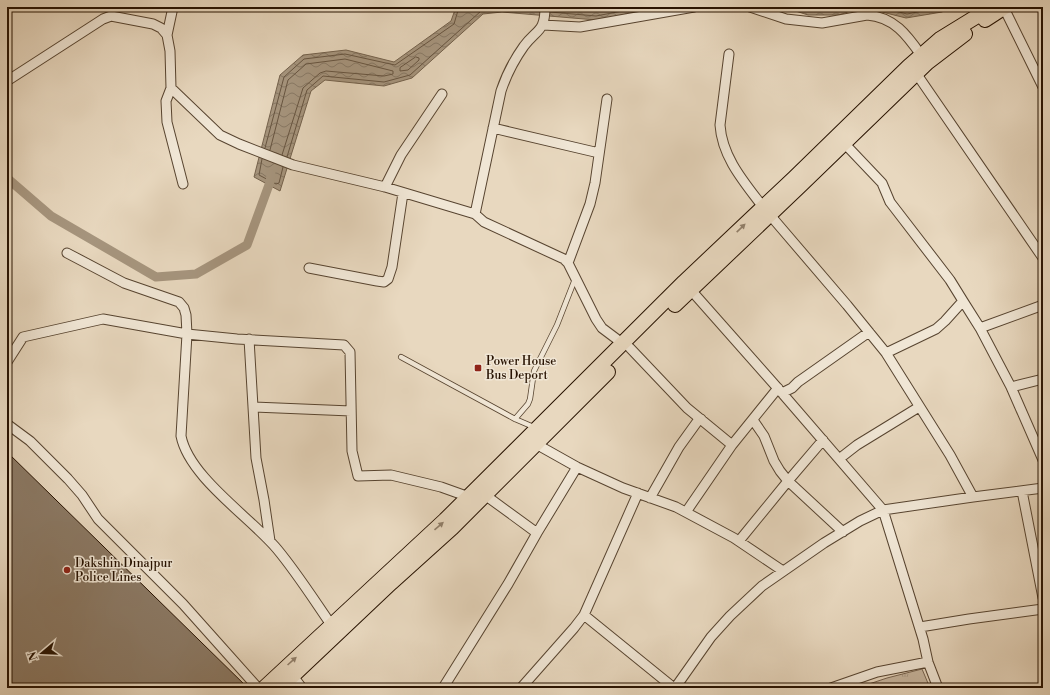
<svg xmlns="http://www.w3.org/2000/svg" width="1050" height="695" font-family="'Libre Bodoni',serif">
<defs>
<pattern id="park-tufts" width="24" height="20" patternUnits="userSpaceOnUse"><rect width="24" height="20" fill="#c7b69f"/><path d="M3 7l-1-3M5 7V3M7 7l1-3M15 17l-1-3M17 17v-4M19 17l1-3" fill="none" stroke="#ab9b87"/></pattern>
<pattern id="water-waves" width="16" height="10" patternUnits="userSpaceOnUse"><rect width="16" height="10" fill="#a6957e"/><path d="M0 5q4-4 8 0t8 0" fill="none" stroke="#877865"/></pattern>
</defs>
<rect width="100%" height="100%" fill="#e8d8bf"/>
<filter id="stains"><feTurbulence type="fractalNoise" baseFrequency=".005" numOctaves="4"/><feColorMatrix values="0 0 0 0 .2 0 0 0 0 .09 0 0 0 0 .02 0 0 0 .5 -.17"/></filter>
<radialGradient id="worn" r=".72"><stop offset=".6" stop-color="#630" stop-opacity="0"/><stop offset="1" stop-color="#630" stop-opacity=".3"/></radialGradient>
<path fill="url(#park-tufts)" stroke="#776450" d="M922,669L930,688H857L887,678Z"/>
<path fill="url(#water-waves)" stroke="#73614c" d="M456,7H663L596,20L502,12L483,14L412,78L384,86L325,80L311,91L280,191L254,177L280,75L303,55L346,50L394,62L451,21Z
M783,7H950L942,12L906,18L862,7L839,15H808Z"/>
<g fill="none" stroke-linecap="round" stroke-linejoin="round">
<path stroke="#665440" stroke-width="1" d="M550,7L595,11L617,7
M797,7L808,11H838L851,7
M879,7L907,14L943,7
M550,12L596,16L643,7
M416,57L419,58V60L408,70L400,71V68Z
M265,148L284,77L304,59L345,54L395,65L454,24L459,7
M270,150L288,80L306,64L345,59L393,71V74L384,76L326,71L320,73L303,88L282,155
M287,157L307,90L323,76L384,82L410,75L481,11L502,8L539,11
M262,159L259,175L276,184L279,183L283,167"/>
<path stroke="#a6957e" stroke-width="9" d="M7,178L51,216L156,277L196,274L247,245L270,182L271,174"/>
</g>
<path fill="#8b7964" stroke="#271201" d="M7,452L248,688H7Z"/>
<g fill="none" stroke-linecap="round" stroke-linejoin="round">
<defs>
<path id="service" d="M401,357L515,419L536,428
M515,419L528,404L530,399L534,371L557,325L575,279"/>
<path id="minor" d="M750,7L786,19L822,23L867,15C894,17 907,35 921,55
M1004,8L1043,87
M543,25L580,27L694,7
M167,35L173,7
M729,54L720,125C722,157 744,182 763,207
M916,73L1043,258
M7,81L103,19L111,16L153,24L161,28L167,35L170,51L171,88L166,101L167,122L183,184
M171,88L220,135L239,144L293,165L385,187L475,214L484,222L564,259L568,263L596,319L602,328L622,343
M493,128L599,153
M844,143L882,183L890,202L950,280L963,301L980,328L1011,387L1043,460
M385,187L401,155L442,94
M475,214L501,91C506,76 514,60 524,46C537,29 545,32 545,7
M770,215L847,305L886,353L950,455L973,497
M67,253L124,283L179,302L184,308L186,315L187,334L181,436C189,477 250,517 277,549C297,573 314,600 332,626
M568,263L590,204L595,183L607,99
M309,268L377,281L384,282L388,279L392,267L403,193
M690,289L782,393L883,510L923,639L928,662L938,688
M980,328L1043,305
M249,339L256,458L264,500L270,541
M630,348L687,408L732,445
M886,353L936,329L945,321L963,301
M7,362L23,337L103,319L187,334L237,339L344,345L350,352L352,451L358,476L391,475L441,487L469,497L471,499
M1011,387L1043,379
M782,393L792,388L798,382L869,332
M253,407L351,411
M753,420L764,436L774,461L780,471L788,481L843,532
M7,424L30,441L68,479L82,495L98,519L183,604L258,688
M536,444L577,467L623,488L676,507L734,538L783,571
M839,459L857,445L919,407
M1022,491L1043,598
M485,495L537,533
M650,498L679,447L697,422L701,419
M686,512L732,445L778,388
M739,541L788,481L823,440
M584,615L674,688
M920,627L969,619L1043,609
M293,676L302,688
M443,688L508,584L537,533L577,467
M521,688L574,628L584,615L638,493
M675,688L711,637L730,616L762,586L824,543L860,521L883,510L973,497L1043,488
M831,688L877,672L928,662"/>
<path id="trunk" d="M985,20L1005,7
M675,305L801,185L927,63L965,34
M264,688L445,520L684,282L794,178L909,66L940,39L992,7
M280,688L391,583L452,528L608,372"/>
</defs>
<use href="#service" stroke="#574430" stroke-width="6"/>
<use href="#minor" stroke="#574430" stroke-width="11"/>
<use href="#trunk" stroke="#271201" stroke-width="16"/>
<use href="#service" stroke="#f0e6d5" stroke-width="4.5"/>
<use href="#minor" stroke="#f0e6d5" stroke-width="9"/>
<use href="#trunk" stroke="#e8d8bf" stroke-width="14"/>
</g>
<defs><path id="oneway-solid" d="M-6-.8H1V-3.2L6.5 0L1 3.2V.8H-6Z"/></defs>
<g fill="#917f6a">
<use href="#oneway-solid" transform="translate(741 228) rotate(-44)"/>
<use href="#oneway-solid" transform="translate(439 526) rotate(-41)"/>
<use href="#oneway-solid" transform="translate(292 661) rotate(-42)"/>
</g>
<g fill="#8f2418" stroke="#f0e6d5" stroke-width="1.5">
<rect x="474" y="364" width="8" height="8" rx="2"/>
<circle cx="67" cy="570" r="4"/>
</g>
<g text-anchor="middle" stroke-width="3" stroke-linejoin="round" paint-order="stroke">
<g font-size="12" fill="#271201" stroke="#f0e6d5" text-anchor="start">
<text x="486" y="365">Power House<tspan x="486" dy="14">Bus Deport</tspan></text>
<text x="75" y="567">Dakshin Dinajpur<tspan x="75" dy="14">Police Lines</tspan></text>
</g>
</g>
<rect width="1050" height="695" fill="none" stroke="#e8d8bf" stroke-width="24"/>
<rect x="8" y="8" width="1034" height="679" fill="none" stroke="#271201" stroke-width="2"/>
<rect x="12" y="12" width="1026" height="671" fill="none" stroke="#271201"/>
<g transform="translate(42 653) rotate(251)" stroke="#f0e6d5" stroke-width="3" paint-order="stroke">
<path d="M0-3L7 15L0 10L-7 15Z" fill="#271201"/>
<text y="-6" font-size="11" font-weight="bold" text-anchor="middle" fill="#271201">N</text>
</g>
<rect width="100%" height="100%" filter="url(#stains)"/>
<rect width="100%" height="100%" fill="url(#worn)"/>
</svg>
